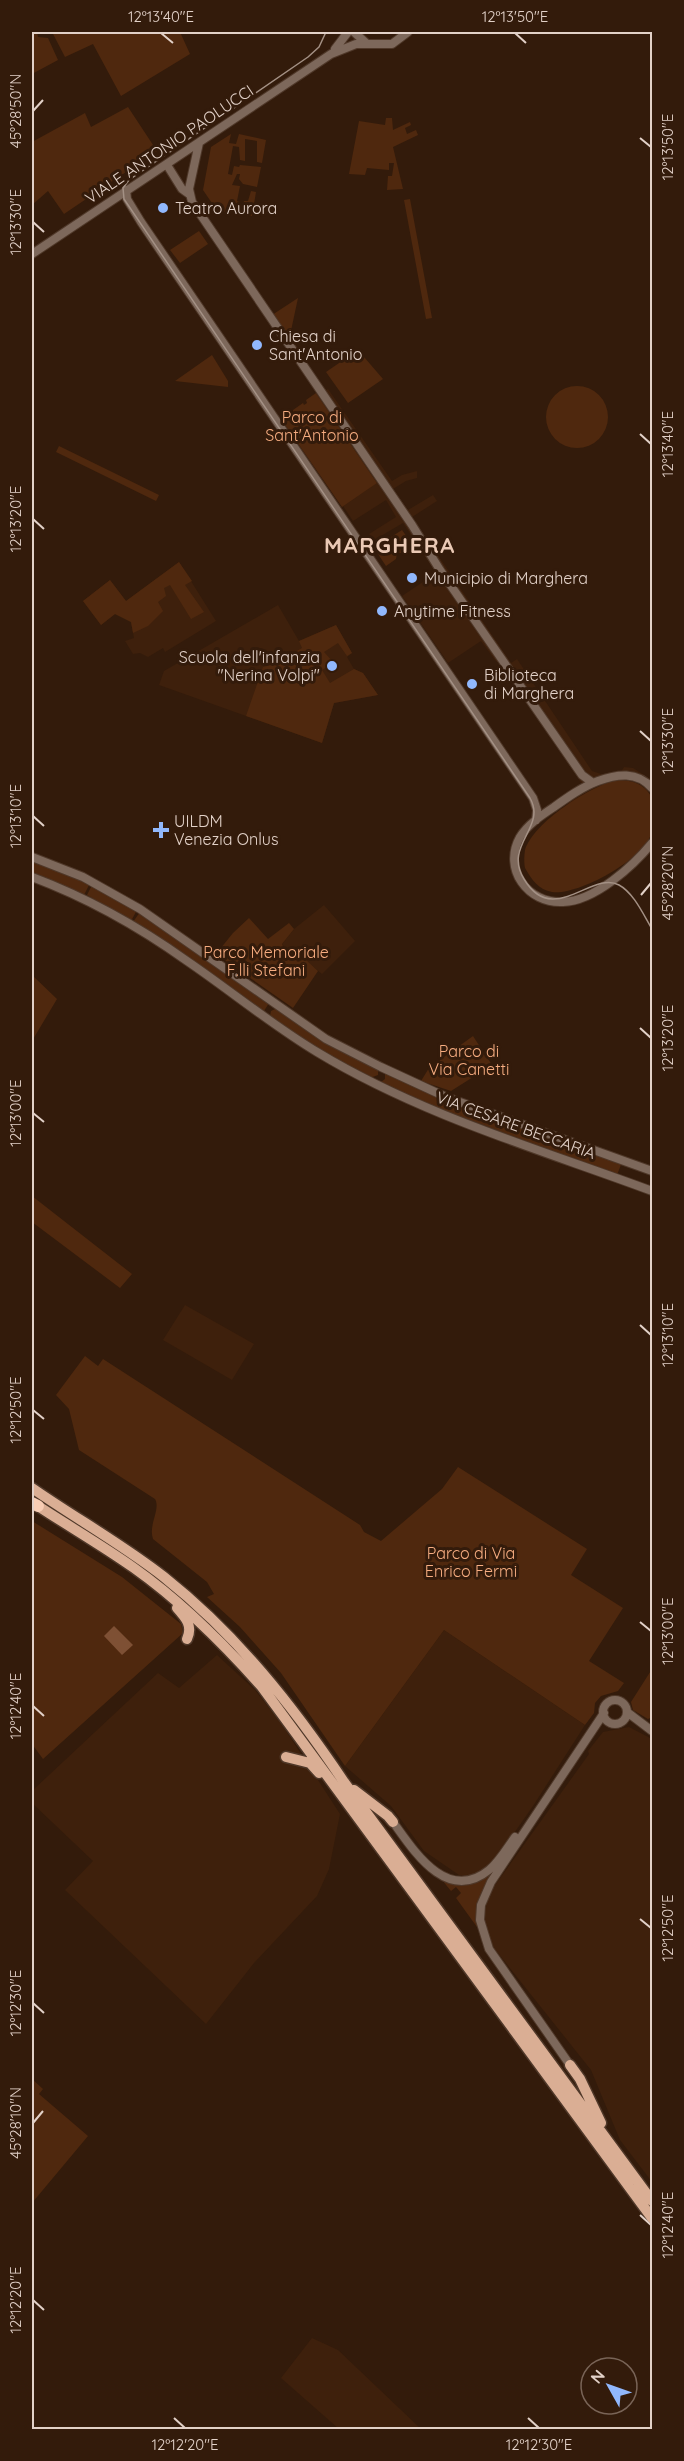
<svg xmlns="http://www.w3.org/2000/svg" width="684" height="2461" font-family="Quicksand,sans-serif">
<rect width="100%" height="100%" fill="#331b0b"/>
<path fill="#3e200c" d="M328,389L392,481L402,475L417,471V478L406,481L393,489L408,510L433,495L437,501L412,517L511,663L517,659L592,771L607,776L621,772L624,767L633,768L652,780V795L640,782L629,779H616L599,784L568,804L564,798L582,784L504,668L495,660L481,641L448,663L402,596L436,573L403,523L374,540L369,534L396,517L386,500L353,521L343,506L378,482L320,395Z
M179,562L216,621L165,652L163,648L148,657L140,653L133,654L125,641L134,638L131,622L115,614L101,625L83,601L110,580L126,601Z
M278,605L299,641L336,625L352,653L347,657L354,669L363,673L378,695L334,703L322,743L159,685L164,671Z
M324,905L355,941L322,974L305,960L298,962L293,960L282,944L294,929Z
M185,1305L254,1344L232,1380L163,1340Z
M444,1630L585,1725L533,1806L496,1859L479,1872L468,1876L459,1875L424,1851L391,1806L345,1766Z
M217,1655L255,1690L281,1723L340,1814L329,1869L317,1896L254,1963L206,2024L65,1890L93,1861L32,1803V1791L158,1673L179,1688Z
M629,1727L652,1739V2182L620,2140L591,2070L490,1943L484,1918L488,1895L589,1754L588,1751L603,1732Z
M312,2338L338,2350L421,2429H339L281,2378Z"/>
<path fill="#4f280e" d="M32,32H37L38,37L48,38L58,60L32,74Z
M52,32H180L190,54L121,96L93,44L65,57Z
M128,107L157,151L64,214L48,191L32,205V142L85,113L91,127Z
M386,118H392L393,130L410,122L411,125L405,128L407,134L416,130L418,135L393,147L403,189L387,190L388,176H392L394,163H389V170L367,168L365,175L349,174L359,121L385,125Z
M231,134L229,143L236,144L239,134L266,140L262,163L257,162V141L245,139V161L240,160L239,147L233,146L228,174L232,175L234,166L239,167L240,165L261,167L257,187L243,184L239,179L240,174H237L232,185L240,186L237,201L239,202V206H243L244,201H248L251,191L256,192L252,216L226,211L220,215L203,190L211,147Z
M410,199L432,318L426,319L404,200Z
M199,231L208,244L180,263L170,250Z
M298,298L289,340L272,315Z
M358,350L383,379L348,403L326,372Z
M212,355L228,381V387L175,381Z
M546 417a31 31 0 1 1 62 0a31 31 0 1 1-62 0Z
M316,393L377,483L342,507L281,419L282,416L290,410L293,413V410L303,403L304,405L307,403L306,400Z
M59,446L159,495L156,501L56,452Z
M402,530L414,547L405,553H397L396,559L386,566L374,548Z
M179,562L192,581L185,585L204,612L191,619L170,585L164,588L166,596L158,602L163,611L148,626L133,633L131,622L115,614L101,625L83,601L110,580L126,601Z
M336,625L352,653L347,656L338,643L324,652L334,663L322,670L330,683L354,669L363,673L378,695L334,703L322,743L246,716L263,667L275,664L302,648L299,641Z
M616,780C632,780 644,783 652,798C653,809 655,821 652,831C647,858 578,896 552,892C539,890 531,879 525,868C524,863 524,856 525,850C534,822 589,787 616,780Z
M32,861L90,883L84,895L32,873Z
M92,885L137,910L131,921L87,895Z
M140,912L269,1003L264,1011L133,922Z
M249,918L268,939L289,923L294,929L282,944L286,953L298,962L305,959L318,971L293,1008L216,954L233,933Z
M32,975L57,999L32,1041Z
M277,1008L378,1069V1075L370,1078L302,1039L270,1016L271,1011Z
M473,1036L492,1065L451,1091L421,1081L429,1068Z
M385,1073L622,1162L617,1175L433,1106L381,1082L385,1079Z
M32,1196L132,1274L120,1288L32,1222Z
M85,1356L98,1366L103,1359L360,1525L364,1532L381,1541L442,1489L458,1467L587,1549L571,1575L623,1608L589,1661L624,1683L618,1691L601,1696L595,1703L594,1713L585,1725L444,1630L345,1766L281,1673L240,1627L207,1597L214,1594L207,1582L153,1539C148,1525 161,1509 155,1499L79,1450L69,1409L56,1395Z
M32,1521L122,1577L181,1624L183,1633L43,1759L32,1744Z
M652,1669V1717L648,1719L633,1710L631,1702Z
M492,1872L479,1900L477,1927L456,1898L461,1893L456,1887L451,1891L442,1880Z
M32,2079L43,2089L39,2094L88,2136L32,2203Z"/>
<path fill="#7e5034" d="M114,1626L133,1645L122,1655L104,1636Z"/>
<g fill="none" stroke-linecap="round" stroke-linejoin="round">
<defs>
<path id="tertiary" d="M354,32L366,43
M335,49L348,32
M199,143L189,189L192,202L412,525L440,570L582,775L593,783
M167,165L182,189L189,194
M126,190L127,199L141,222L533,798L537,810L536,820
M32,254L331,54L356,44H392L408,32
M652,788C637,771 617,774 598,781C582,787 568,797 554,807C542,815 528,824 520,837C502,869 528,904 563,902C595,901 633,866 652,843
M32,857L83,877L140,909L326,1039L381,1067L446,1097L652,1171
M32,877C88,898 138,926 187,961C231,991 272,1025 317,1052C421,1115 539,1149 652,1191
M603 1712a12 12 0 1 1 24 0a12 12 0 1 1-24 0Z
M627,1712L652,1731
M393,1822C414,1851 447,1904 489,1870C499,1862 507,1848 515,1837
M570,2065L489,1949L480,1920L481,1905L491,1882L604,1713"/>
<path id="primary" d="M32,1488C75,1518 122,1544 164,1577C237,1635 293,1706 344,1782L652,2201
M38,1506C70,1527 103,1546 134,1568C182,1602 223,1643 262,1687L652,2218
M177,1608C186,1618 193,1626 187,1639
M286,1757L310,1763L319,1773
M354,1790L388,1816L393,1822
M570,2065L580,2079L601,2123"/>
<path id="motorway" d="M32,1503L38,1506"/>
</defs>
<use href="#tertiary" stroke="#4f3829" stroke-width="10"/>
<use href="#primary" stroke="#4f3829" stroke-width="13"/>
<use href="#motorway" stroke="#4f3829" stroke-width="14"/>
<use href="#tertiary" stroke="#7d685b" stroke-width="8"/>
<use href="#primary" stroke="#daae94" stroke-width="10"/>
<use href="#motorway" stroke="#f8cdb4" stroke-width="12"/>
<path stroke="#a49185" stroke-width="1.5" d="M326,32L319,47L308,57L129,180L123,188L124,199L530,798C547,828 503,845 524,879C553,928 592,870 619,885C634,893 644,916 652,929"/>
</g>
<path fill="none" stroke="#e2d1c8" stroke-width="2" d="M161,33L173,43M515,33L526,43M33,111L43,100M640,138L651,147M33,222L44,232M640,434L651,444M33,519L44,529M640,731L651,741M33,816L44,826M641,895L651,883M640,1028L651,1038M33,1113L44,1122M640,1325L651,1335M33,1410L44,1419M640,1622L651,1631M33,1706L44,1716M640,1919L651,1928M33,2003L44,2013M33,2123L43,2111M640,2215L651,2225M33,2300L44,2310M174,2418L185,2428M528,2418L539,2428"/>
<g fill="#91b8fd" stroke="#331b0b" stroke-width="2">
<circle cx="163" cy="208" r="6"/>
<circle cx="257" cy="345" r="6"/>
<circle cx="412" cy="578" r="6"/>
<circle cx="382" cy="611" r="6"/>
<circle cx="332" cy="666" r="6"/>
<circle cx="472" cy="684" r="6"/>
<path d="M158 821h6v6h6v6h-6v6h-6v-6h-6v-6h6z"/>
</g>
<g text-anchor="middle" stroke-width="6" stroke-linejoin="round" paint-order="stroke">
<g font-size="16" fill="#e2d1c8" stroke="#331b0b">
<text transform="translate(169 144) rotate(-34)" y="6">VIALE ANTONIO PAOLUCCI</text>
<text transform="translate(516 1125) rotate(20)" y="6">VIA CESARE BECCARIA</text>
</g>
<g font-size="16" fill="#e2d1c8" stroke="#331b0b" text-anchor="start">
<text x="175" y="214">Teatro Aurora</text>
<text x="269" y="342">Chiesa di<tspan x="269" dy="18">Sant'Antonio</tspan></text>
<text x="424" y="584">Municipio di Marghera</text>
<text x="394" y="617">Anytime Fitness</text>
<text x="320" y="663" text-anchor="end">Scuola dell'infanzia<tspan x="320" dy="18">"Nerina Volpi"</tspan></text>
<text x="484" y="681">Biblioteca<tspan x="484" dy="18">di Marghera</tspan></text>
<text x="174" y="827">UILDM<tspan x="174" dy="18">Venezia Onlus</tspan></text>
</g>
<g font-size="16" fill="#f7ad81" stroke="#331b0b">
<text x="312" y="423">Parco di<tspan x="312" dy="18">Sant'Antonio</tspan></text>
<text x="266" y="958">Parco Memoriale<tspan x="266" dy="18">F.lli Stefani</tspan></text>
<text x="469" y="1057">Parco di<tspan x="469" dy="18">Via Canetti</tspan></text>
<text x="471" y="1559">Parco di Via<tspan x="471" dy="18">Enrico Fermi</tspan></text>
</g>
<g font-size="22" font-weight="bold" letter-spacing="1.5" fill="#eac9b5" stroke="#331b0b">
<text x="390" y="553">MARGHERA</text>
</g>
</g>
<rect width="684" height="2461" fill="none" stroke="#331b0b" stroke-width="66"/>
<g transform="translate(609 2386) rotate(310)"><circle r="28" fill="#331b0b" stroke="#796457" stroke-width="1.5"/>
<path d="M0-4.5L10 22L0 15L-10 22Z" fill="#91b8fd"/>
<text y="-9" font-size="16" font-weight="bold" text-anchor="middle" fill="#e2d1c8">N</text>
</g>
<rect x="33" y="33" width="618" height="2395" fill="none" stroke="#e2d1c8" stroke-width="2"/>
<g font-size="15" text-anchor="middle" fill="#e2d1c8">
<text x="161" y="22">12°13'40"E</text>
<text x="515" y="22">12°13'50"E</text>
<text transform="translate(16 111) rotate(-90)" y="5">45°28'50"N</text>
<text transform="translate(668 147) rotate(-90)" y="5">12°13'50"E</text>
<text transform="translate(16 222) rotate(-90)" y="5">12°13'30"E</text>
<text transform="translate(668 444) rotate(-90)" y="5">12°13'40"E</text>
<text transform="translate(16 519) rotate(-90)" y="5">12°13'20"E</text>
<text transform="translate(668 741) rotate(-90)" y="5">12°13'30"E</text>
<text transform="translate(16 816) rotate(-90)" y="5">12°13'10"E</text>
<text transform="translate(668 883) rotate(-90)" y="5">45°28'20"N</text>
<text transform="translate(668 1038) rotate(-90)" y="5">12°13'20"E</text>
<text transform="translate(16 1113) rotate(-90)" y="5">12°13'00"E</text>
<text transform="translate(668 1335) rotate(-90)" y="5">12°13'10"E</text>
<text transform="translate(16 1410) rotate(-90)" y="5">12°12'50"E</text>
<text transform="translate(668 1631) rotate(-90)" y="5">12°13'00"E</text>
<text transform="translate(16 1706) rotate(-90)" y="5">12°12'40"E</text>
<text transform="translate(668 1928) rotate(-90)" y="5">12°12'50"E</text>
<text transform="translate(16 2003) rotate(-90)" y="5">12°12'30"E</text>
<text transform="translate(16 2123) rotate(-90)" y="5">45°28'10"N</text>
<text transform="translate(668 2225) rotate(-90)" y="5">12°12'40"E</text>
<text transform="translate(16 2300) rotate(-90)" y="5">12°12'20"E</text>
<text x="185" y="2450">12°12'20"E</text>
<text x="539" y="2450">12°12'30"E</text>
</g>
</svg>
